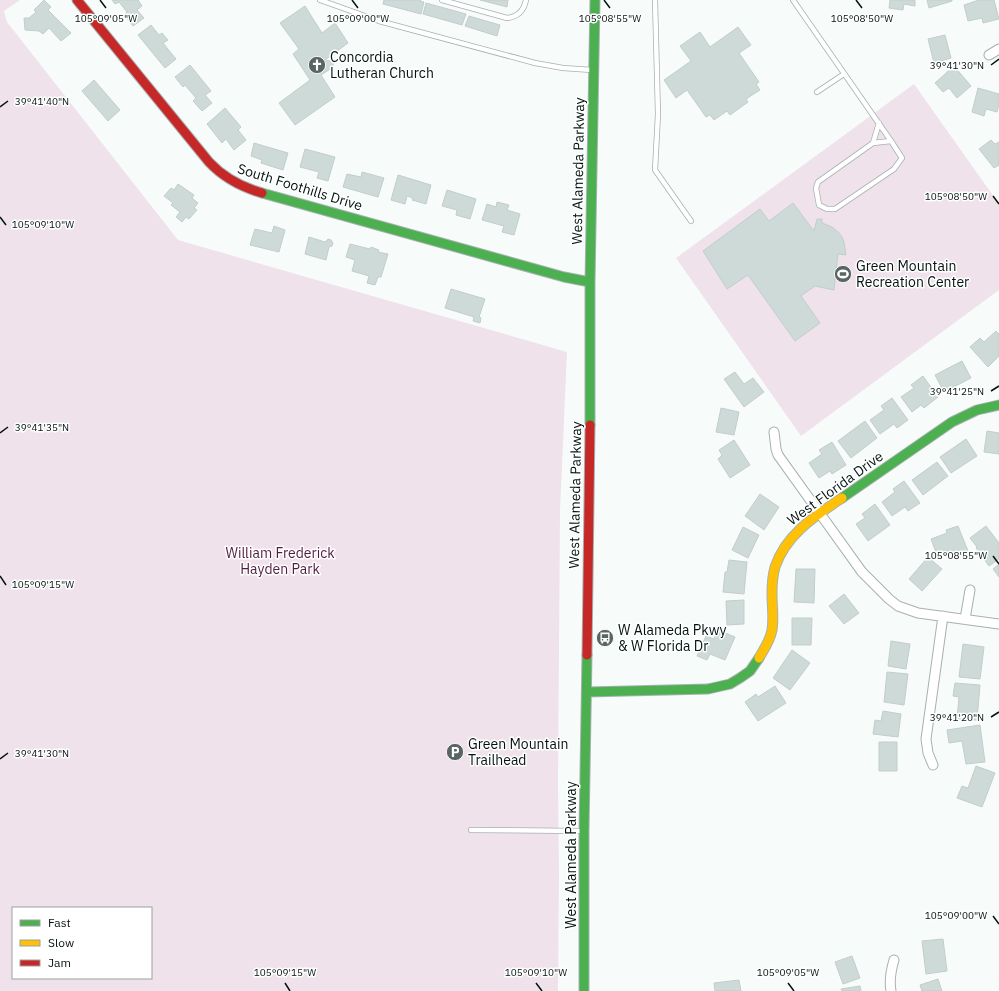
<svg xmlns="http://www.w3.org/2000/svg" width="999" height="991" font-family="'IBM Plex Sans',sans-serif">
<rect width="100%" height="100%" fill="#f7fcfb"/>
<path fill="#efe2ea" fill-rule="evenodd" d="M0,0H20L4,11L7,22L178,240L567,352L560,511L558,784L559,872L558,991H0ZM13,908H151V978H13Z
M914,84L999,204V290L801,436L676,258Z"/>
<path fill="#cddad8" stroke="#c3cdcc" d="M44,0L51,7L48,10L71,33L61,41L49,28L43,34L39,31L25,30L24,18H29L36,12L34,10Z
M112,0H138L142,6L137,10L144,18L133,26L124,15L127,12L119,2L115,4Z
M384,0H421L420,1L424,2L421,14L383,4Z
M480,0H508L507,7Z
M890,0H915V6L904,4L903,10L889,8Z
M927,0H952V1L929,8Z
M979,0H994L999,19L983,23L982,18L968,21L964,5Z
M426,3L466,14L462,25L423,14Z
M305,6L322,33L335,23L348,43L325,60L334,62L332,68L321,75L335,97L295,125L279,103L310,80L293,54L299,49L280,23Z
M469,16L500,25L497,36L465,26Z
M151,25L159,35L162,33L168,40L163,43L176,59L165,68L138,35Z
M738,27L751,45L739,53L759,82L756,84L760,90L746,99L748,102L730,115L727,111L714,120L710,115L706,117L687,90L676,98L664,80L691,61L680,46L700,32L710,47Z
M945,35L951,58L934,63L928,39Z
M190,65L211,91L205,95L212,103L202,111L193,101L196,98L185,85L183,87L175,77Z
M954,66L971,86L957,98L949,88L943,92L935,83Z
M94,80L120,110L108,121L82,91Z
M978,88L999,94V104L997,112L986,109L984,116L972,112Z
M225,108L241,127L238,130L246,140L234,150L226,139L222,143L207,124Z
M991,140L995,144L999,142V165L994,168L979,149Z
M254,143L288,153L283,170L261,163L262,160L251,156Z
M305,149L335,157L328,181L317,178L319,172L300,167Z
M362,172L384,178L378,197L343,187L347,174L361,177Z
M398,175L431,185L426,204L412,200L413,198L407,196L405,204L391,200Z
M178,184L194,195L192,198L198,203L194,208L197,210L189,219L186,217L182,222L176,217L180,212L171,205L173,203L164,196L171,188L174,190Z
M447,190L476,199L470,219L456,215L457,210L442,206Z
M497,202L509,205L507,210L520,214L514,235L502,232L504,226L482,220L487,204L496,207Z
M793,203L814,231L817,219H822V223L832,227L838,232L842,237L844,242L846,255L838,254L834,290L815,286L801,296L820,323L795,341L748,275L727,289L703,251L760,209L769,221Z
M274,226L285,230L279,252L250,245L255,229L272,233Z
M309,237L325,242L328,239L331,240L333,243L332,246L329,247L326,260L305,254Z
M350,244L370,249L371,247L379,250L378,252L388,254L381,277H378L375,285L367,283L369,276L352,271L355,260L346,257Z
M451,289L485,299L479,317L481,318L480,323L473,321L474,317L445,308Z
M996,331L999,334V356L988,367L970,347L980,338L984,342Z
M962,361L971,378L944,392L935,375Z
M735,372L744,384L753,378L764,392L744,407L724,379Z
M923,376L938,397L924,408L921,405L912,412L901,397L914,388L911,385Z
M892,398L908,420L897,428L894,424L880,434L870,420L884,410L881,406Z
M721,408L739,412L734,435L716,432Z
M865,421L877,438L851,458L838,441Z
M987,431L999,433V454L984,452Z
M966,439L977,456L951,473L940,457Z
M734,440L750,465L730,478L718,459L722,455L719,450Z
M832,442L846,465L832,474L830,471L819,478L809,463L822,454L819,450Z
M937,462L948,476L923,495L912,480Z
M904,481L920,503L908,511L905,507L892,516L882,502L895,492L893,489Z
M760,494L779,507L764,530L745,516Z
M875,504L890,525L868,541L856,524L865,518L862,514Z
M958,526L968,551L952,557L949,551L937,555L931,539L947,533L946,530Z
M986,526L999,543V559L989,566L976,548L977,547L970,538Z
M743,527L759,535L748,558L732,550Z
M928,557L942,569L922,591L909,579Z
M729,560L747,562L744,594L723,592L725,572H727Z
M999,564V577L993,569Z
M796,569H815L814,603L794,602Z
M844,594L859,613L844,624L829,606Z
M744,600V624L727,625L726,601Z
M792,618H812L811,645H792Z
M718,630L735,637L725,660L710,654L707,660L697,656L706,636L714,639Z
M891,641L910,644L906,669L888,666Z
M963,644L984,647L980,679L959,677Z
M792,650L810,663L790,690L773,678Z
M887,672L908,674L904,705L884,702Z
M955,683L980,685L977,720L957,719L959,697L953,696Z
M775,686L786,703L758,721L745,702L756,694L758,697Z
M883,711L901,714L898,737L873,734L875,720L881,721Z
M980,725L985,762L966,764L962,741L949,743L947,730Z
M879,742H897V771H879Z
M976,766L995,773L982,807L957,798L962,786L968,788Z
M943,939L947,971L926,974L922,941Z
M852,956L860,978L843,984L835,962Z
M938,979L942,991H922L920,985Z
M739,980L741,991H715L714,983Z
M860,986L861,991H842L841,989Z"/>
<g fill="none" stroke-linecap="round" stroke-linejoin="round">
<defs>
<path id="lane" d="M320,0L379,21L535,63L563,68L592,70
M442,0L507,18C518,17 524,10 526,0
M655,0L658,114L655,170L691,221
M793,0L891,141
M817,92L844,74
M873,143L891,141L902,158L894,169L835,209H827L819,205L816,188L818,182L873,143L879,123
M471,830L583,831"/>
<path id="street" d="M989,55L999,49
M774,432L776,449L778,455L862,572L889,599L898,606L918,613L999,624
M965,619L970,590
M933,765L928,753L926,739L943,616
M891,991C889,980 891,970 894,960"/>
<path id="fast" d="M262,193L564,277L590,282
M590,425V282L595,0
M842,498L952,422L977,410L999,405
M587,692L708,689L730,684L740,678L750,671L759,658
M584,991V831L587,655"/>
<path id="slow" d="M759,658C764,649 770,641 772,630C774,619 772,606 772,594C772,586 773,574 775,567C786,534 815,516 842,498"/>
<path id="jam" d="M77,0L209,162C224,178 241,187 262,193
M587,655L590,425"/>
</defs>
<use href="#lane" stroke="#a7b1b0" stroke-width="6"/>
<use href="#street" stroke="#a7b1b0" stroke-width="11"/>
<use href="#fast" stroke="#a7b1b0" stroke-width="11"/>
<use href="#slow" stroke="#a7b1b0" stroke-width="11"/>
<use href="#jam" stroke="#a7b1b0" stroke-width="11"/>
<use href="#lane" stroke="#fefffe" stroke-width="4.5"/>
<use href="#street" stroke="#fefffe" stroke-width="9"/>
<use href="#fast" stroke="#4caf50" stroke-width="9"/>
<use href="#slow" stroke="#ffc107" stroke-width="9"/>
<use href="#jam" stroke="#c62828" stroke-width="9"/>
</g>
<path fill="none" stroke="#031310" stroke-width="1.5" d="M100,0L106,8M352,0L358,8M604,0L610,8M856,0L862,8M991,65L999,59M0,107L8,101M993,196L999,204M0,217L6,225M991,391L999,386M0,433L8,427M993,556L999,564M0,576L6,585M991,717L999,712M0,759L8,753M993,916L999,924M285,983L290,991M536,983L542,991M788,983L794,991"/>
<defs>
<symbol id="church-disc" viewBox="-11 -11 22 22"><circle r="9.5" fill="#586562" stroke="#fff"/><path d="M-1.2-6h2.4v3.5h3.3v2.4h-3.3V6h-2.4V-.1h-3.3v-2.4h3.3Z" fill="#fff"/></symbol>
<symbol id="stadium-disc" viewBox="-11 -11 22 22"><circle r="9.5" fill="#586562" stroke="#fff"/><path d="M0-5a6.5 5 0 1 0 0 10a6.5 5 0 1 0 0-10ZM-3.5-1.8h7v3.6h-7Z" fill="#fff"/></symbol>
<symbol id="bus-disc" viewBox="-11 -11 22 22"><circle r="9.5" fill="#586562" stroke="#fff"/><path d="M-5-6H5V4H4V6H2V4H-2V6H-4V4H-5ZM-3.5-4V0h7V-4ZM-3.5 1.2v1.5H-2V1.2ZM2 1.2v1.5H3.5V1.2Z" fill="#fff"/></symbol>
<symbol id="parking-disc" viewBox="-11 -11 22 22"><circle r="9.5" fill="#586562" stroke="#fff"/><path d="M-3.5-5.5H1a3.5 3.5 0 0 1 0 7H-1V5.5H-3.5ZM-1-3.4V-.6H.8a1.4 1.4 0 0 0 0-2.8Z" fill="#fff"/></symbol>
</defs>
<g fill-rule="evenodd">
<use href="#church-disc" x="307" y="55" width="20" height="20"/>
<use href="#stadium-disc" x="833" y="264" width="20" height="20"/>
<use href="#bus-disc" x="595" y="628" width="20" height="20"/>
<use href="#parking-disc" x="445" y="742" width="20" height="20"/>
</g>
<g text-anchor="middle" stroke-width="3" stroke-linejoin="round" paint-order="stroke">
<g font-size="14" fill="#031310" stroke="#fff" text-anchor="start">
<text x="330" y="62">Concordia<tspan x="330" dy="16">Lutheran Church</tspan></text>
<text x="856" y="271">Green Mountain<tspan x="856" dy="16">Recreation Center</tspan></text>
<text x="618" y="635">W Alameda Pkwy<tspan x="618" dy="16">&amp; W Florida Dr</tspan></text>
<text x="468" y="749">Green Mountain<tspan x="468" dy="16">Trailhead</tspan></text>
</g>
<g font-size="14" fill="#031310" stroke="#fff">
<text transform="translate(578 171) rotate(-89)" y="5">West Alameda Parkway</text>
<text transform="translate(300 187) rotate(17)" y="5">South Foothills Drive</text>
<text transform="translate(835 488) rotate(-36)" y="5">West Florida Drive</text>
<text transform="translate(575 495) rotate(-89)" y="5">West Alameda Parkway</text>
<text transform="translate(571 855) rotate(-90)" y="5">West Alameda Parkway</text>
</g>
<g font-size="14" fill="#511c41" stroke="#fff">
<text x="280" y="558">William Frederick<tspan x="280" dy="16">Hayden Park</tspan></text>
</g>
</g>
<g font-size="10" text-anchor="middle" fill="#031310" stroke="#fff" stroke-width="3" stroke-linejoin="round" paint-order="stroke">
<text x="862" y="22">105°08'50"W</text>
<text x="106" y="22">105°09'05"W</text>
<text x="358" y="22">105°09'00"W</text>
<text x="610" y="22">105°08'55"W</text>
<text x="957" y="69">39°41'30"N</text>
<text x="42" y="105">39°41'40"N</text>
<text x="956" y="200">105°08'50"W</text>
<text x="43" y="228">105°09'10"W</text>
<text x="957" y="395">39°41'25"N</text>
<text x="42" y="431">39°41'35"N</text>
<text x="956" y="559">105°08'55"W</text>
<text x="43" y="588">105°09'15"W</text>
<text x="957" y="721">39°41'20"N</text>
<text x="42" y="757">39°41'30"N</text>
<text x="956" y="919">105°09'00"W</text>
<text x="285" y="976">105°09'15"W</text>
<text x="536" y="976">105°09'10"W</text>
<text x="788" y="976">105°09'05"W</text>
</g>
<rect x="12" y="907" width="140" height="72" fill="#ffffff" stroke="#9aa19f"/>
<rect x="20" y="920" width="20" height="6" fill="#4caf50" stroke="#9aa19f"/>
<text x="48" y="927" font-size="12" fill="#031310">Fast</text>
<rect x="20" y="940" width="20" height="6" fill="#ffc107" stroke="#9aa19f"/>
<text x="48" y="947" font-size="12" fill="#031310">Slow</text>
<rect x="20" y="960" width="20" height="6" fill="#c62828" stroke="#9aa19f"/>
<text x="48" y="967" font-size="12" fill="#031310">Jam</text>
</svg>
